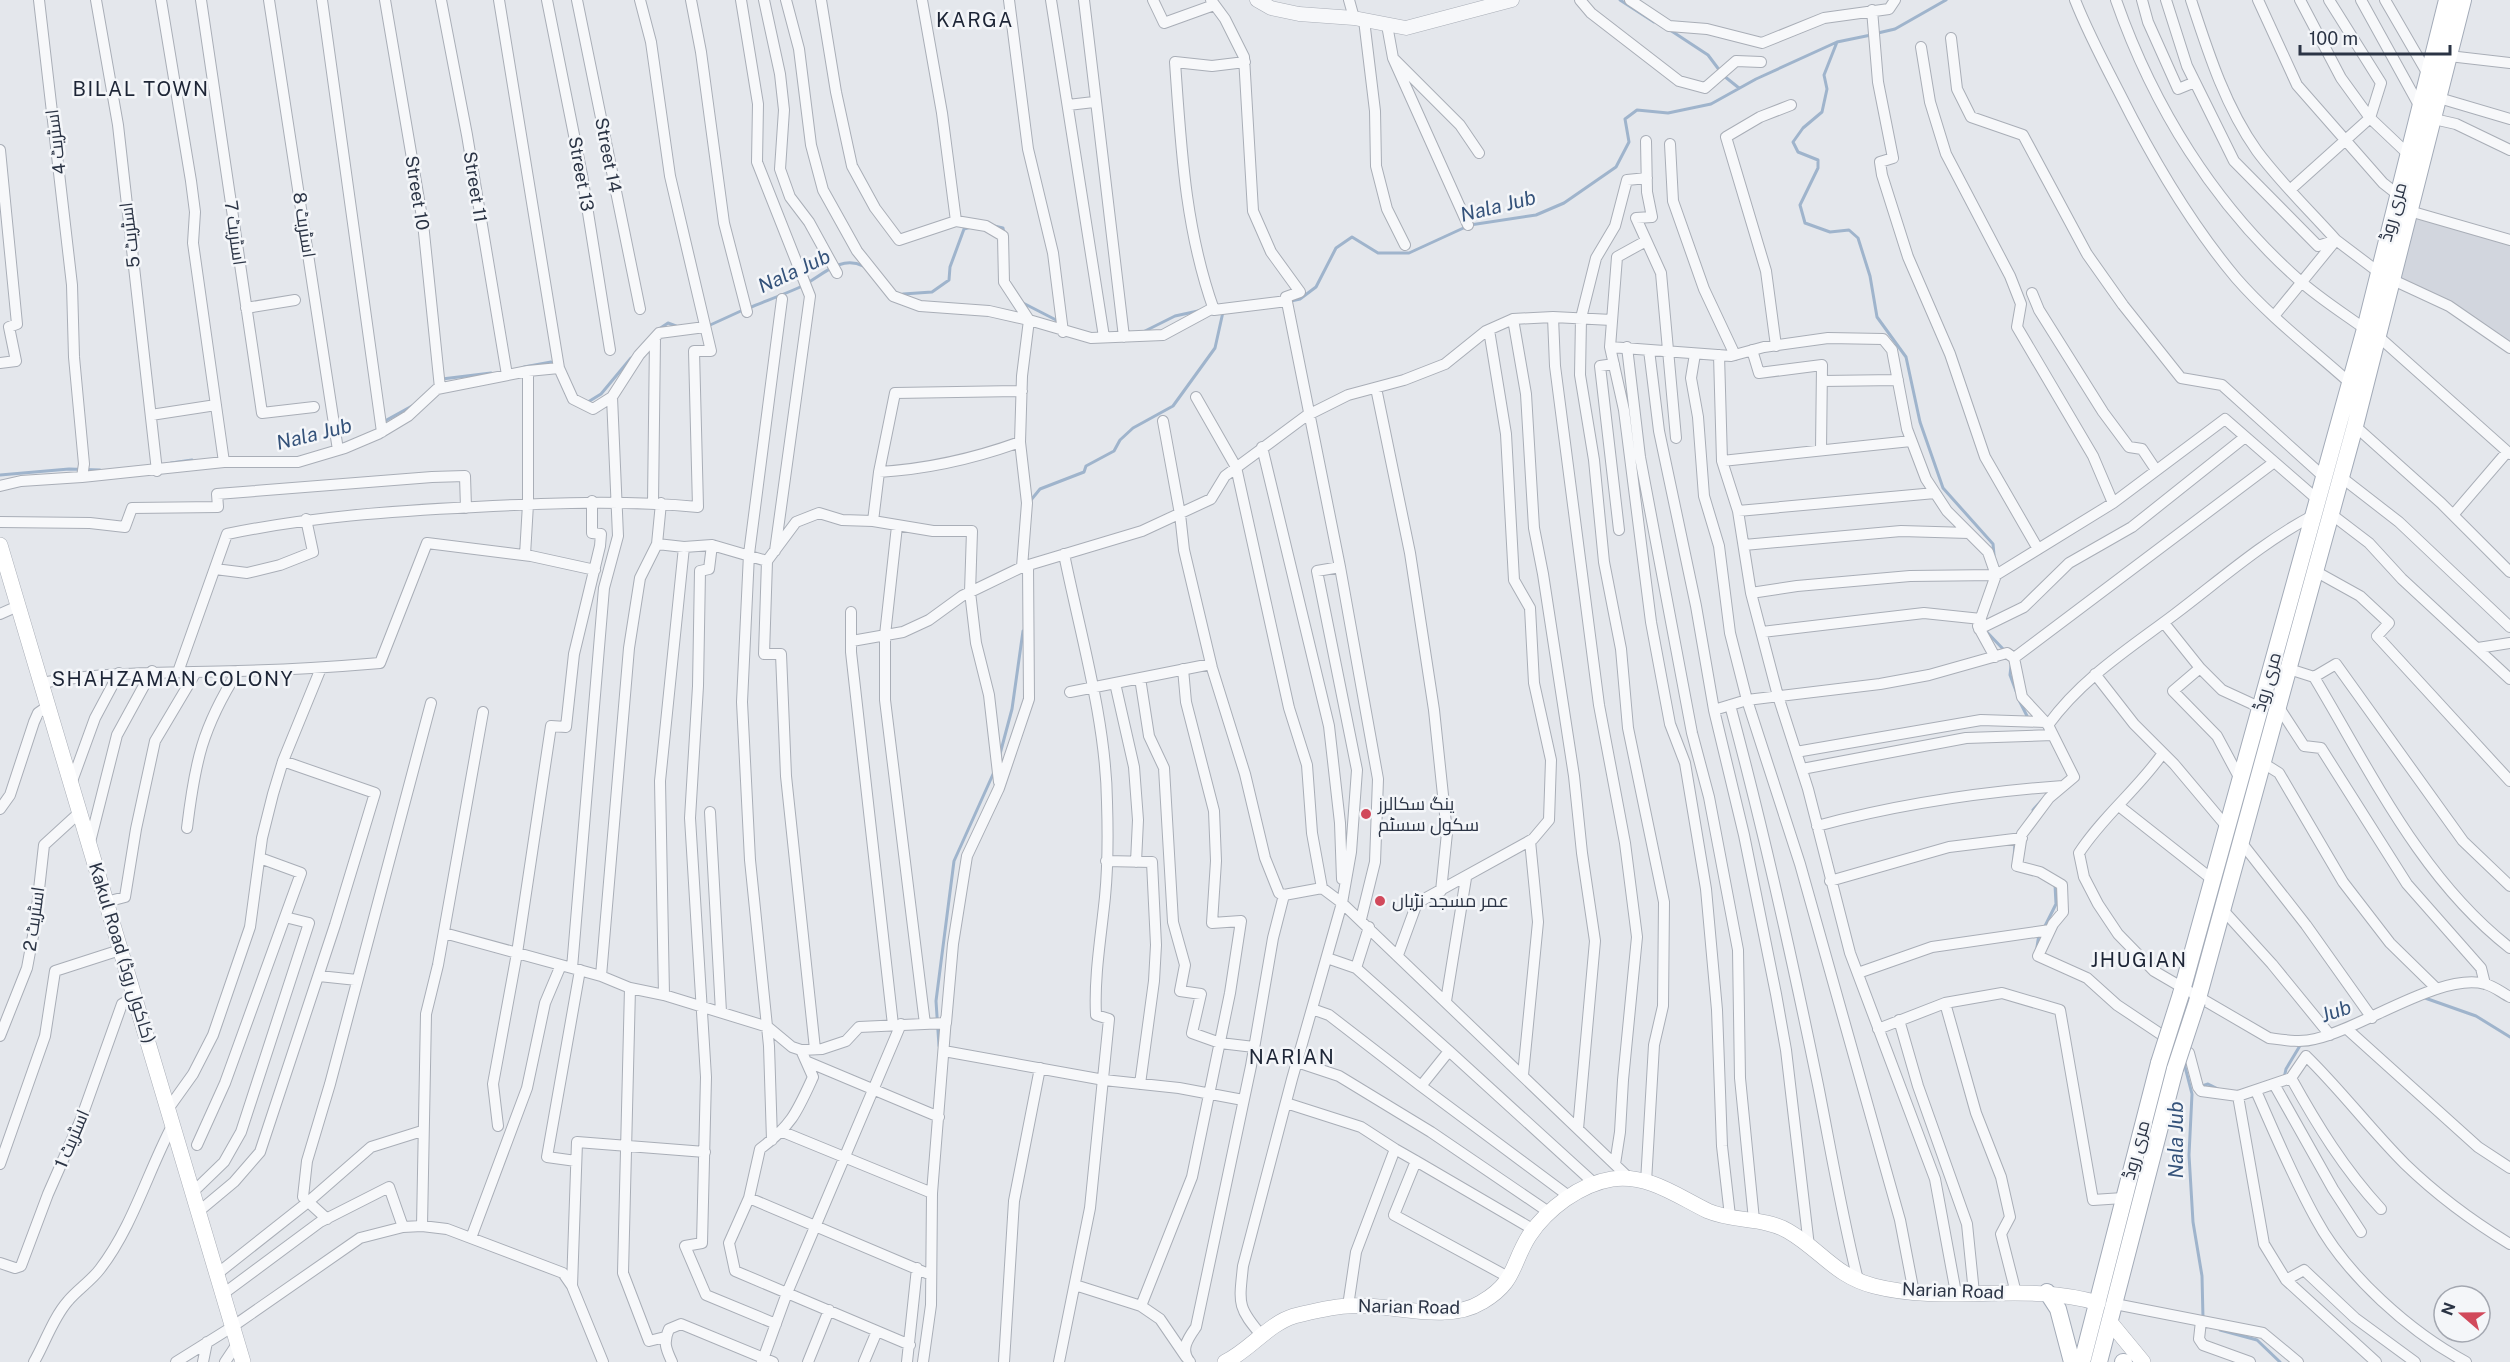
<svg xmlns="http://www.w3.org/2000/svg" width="2510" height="1362" font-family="'Public Sans',Cairo,sans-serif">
<rect width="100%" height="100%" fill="#e4e7ec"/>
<path fill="#d2d6de" d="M2416,215L2510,241V351L2462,316L2395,278Z"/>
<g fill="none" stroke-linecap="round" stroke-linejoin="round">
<path stroke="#9fb4cc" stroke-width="3" d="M1620,0L1654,22
M1670,30L1708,55L1720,71
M1878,33L1895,29L1946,0
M1837,42L1824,75L1827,89L1822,112L1803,128L1793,142L1798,152L1818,160V168L1800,205L1805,223L1830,232L1849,230L1858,238L1870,276L1877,317L1906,357L1920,422L1943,488L1993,544L1994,555
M1724,76L1739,88
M994,226L1003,228L1004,233
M903,294L932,292L949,280L950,267L964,229L971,227
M1291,301L1300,299L1316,287L1336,248L1352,237L1378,253H1409L1470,225L1536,215L1564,203L1616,167L1629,142L1625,119L1637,110L1668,113L1711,104L1756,79L1837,42L1871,35
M1023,303L1060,322
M749,308C766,301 782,295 798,288C819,279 839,254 863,266
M708,326L743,310
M656,331L668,323L676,326
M1143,332L1175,316L1198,311
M524,367L551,362L554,366
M442,379L491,373
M588,402L601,394L631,358
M383,422L412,406
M171,463L192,460
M0,475L69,469L100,470
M1031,500L1040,489L1084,472L1086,466L1114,451L1120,440L1133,428L1173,406L1215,348L1223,312
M1984,629L2004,650
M2011,666L2010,675L2016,691
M2019,700L2028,718
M1000,754L1012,709L1023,631
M2033,810L2044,798
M2014,859L2015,842
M2045,926L2056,904L2055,885
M2037,947L2039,934
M2425,998L2476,1016L2510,1037
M939,1046L936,1001L954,861L994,772
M2184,1063L2192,1094L2189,1155L2193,1222L2202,1276L2203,1318
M2284,1078L2286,1069L2301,1044
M2202,1086L2208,1084L2218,1089
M2220,1330L2257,1340L2280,1362"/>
<defs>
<path id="minor" d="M96,0L118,125L157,471
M161,0L191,181L195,212L193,243L224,462
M201,0L262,413L314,407
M269,0L338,450
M322,0L382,432
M385,0L423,223L440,388
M441,0L467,135L507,375
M499,0L559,368
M547,0L582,175L610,350
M577,0L640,309
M691,0L701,52L724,223L747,312
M741,0L758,104L757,162L810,296L775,551
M764,0L780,74L784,110L780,169L790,197L809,222L837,273
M786,0L799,49L811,145L823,190L857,251L893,296L920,306L989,311L1029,320L1022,376L1020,442C973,459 929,469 879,472L873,521
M821,0L836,92L852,166L875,208L899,240L956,221
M922,0L942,113L956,221L986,226L1003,236L1004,282L1029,320L1091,338L1163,335L1213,308
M1009,0L1028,149L1053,253L1063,332
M1051,0L1104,337
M1084,0L1124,337
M1153,0L1164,23L1214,5
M1211,0L1225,19L1244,57L1253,211L1271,252L1300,292L1286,297L1340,567
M1349,0L1354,18
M1580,0L1591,13L1679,81L1705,88L1736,61L1761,62
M1630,0L1669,26L1707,29L1762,43L1824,18L1889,9L1895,0
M2075,0C2088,33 2104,63 2120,94C2153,160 2189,222 2236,278C2270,317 2312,349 2350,383
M2116,0C2153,106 2214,205 2299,280C2319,298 2343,313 2365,329
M2142,0L2148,22L2178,89L2195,82
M2166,0L2187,66L2234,161L2318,246L2336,240L2377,271
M2191,0C2208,52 2225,106 2257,151C2280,182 2310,211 2336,240L2274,316
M2258,0L2297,85L2383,183L2397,194
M2329,0L2381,83L2370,118L2408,154
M2361,0L2420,107
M2385,0L2429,76
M1872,10L1878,82L1893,158L1880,162L1882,175L1908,257L1950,354L1985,457L2038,549
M1364,20L1375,111L1376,166L1387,209L1405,245
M1387,25L1393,58L1460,125L1479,153
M1951,38L1957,89L1971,117L2023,135L2087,254L2123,305L2181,378L2222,385L2324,477
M1921,47L1930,102L1946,154L2010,276L2021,304L2017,327L2093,456L2113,503
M2449,56L2510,63
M1393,58L1468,225
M1245,62L1212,66L1175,62C1181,147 1185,229 1214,310L1287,301
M2439,98L2510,119
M1068,105L1094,102
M2434,119L2456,124L2510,150
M1646,141L1647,192L1652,217L1636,218L1661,273L1676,438
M1670,144L1673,201L1704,289L1735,355
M0,150L17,324L9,327L16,361L0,363
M2291,189L2370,118L2341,78L2300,0
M2406,210L2510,240
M1646,241L1617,257L1610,347L1624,410L1651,622L1670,724L1685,763L1706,889L1717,1010L1722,1146L1730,1216
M2393,280L2449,306L2510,348
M2032,293L2039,310L2103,412L2129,447L2142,449L2156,470
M246,308L295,300
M1553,317L1555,366L1599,705L1625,843L1637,937L1623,1080L1620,1132L1615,1164
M1513,319L1526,394L1534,528L1543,574L1574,776L1582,853L1595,941L1578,1129
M2379,337L2510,454
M1776,346L1766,271L1726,137L1760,117L1791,105
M1610,347L1731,356L1764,347L1828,338L1883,339L1892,350L1907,429L1926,479L1947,511L1988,552L1996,575L1978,626L1995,657
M1627,347L1640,457L1692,733L1709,797L1738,950L1740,1078L1754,1220
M1649,350L1659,431L1696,606L1714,710L1744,835L1776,994L1786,1050L1809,1246
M1752,350L1759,373L1822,365L1821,450
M1695,354L1691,378L1698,417L1704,496L1719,546L1730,633L1747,700L1800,864L1900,1220L1914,1293
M1719,355L1722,461L1738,511L1751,593L1778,696L1808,789L1850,953L1935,1179L1956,1293
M1614,364L1600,366L1619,530
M1822,381L1898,380
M1376,388L1410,553L1434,710L1447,833L1441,891
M1196,397L1236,467L1289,708L1307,765L1312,833L1322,888
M151,415L216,405
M1163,421L1180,514L1184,550L1212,668L1245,774L1265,858L1279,893L1284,895L1322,888L1342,903L1629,1178
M2355,426L2441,503L2510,572
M1020,442L1027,503L1022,567
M1262,447L1329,726L1340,823L1342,879
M1722,461L1911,441
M879,472L895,393L1022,391
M82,477L224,462H298L345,448L378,434L408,416L437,389L528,371L559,368L573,399L593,409L612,397L639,355L659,333L705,327
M2341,477L2399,522L2510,627
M0,486L21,481L82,477L84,464L74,357L72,285L39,0
M653,503L655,338
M1738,511L1935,493
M2331,514L2369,543L2402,579L2510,679
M2453,515L2507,452
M0,522L90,523L125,527L132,508L218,507L217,494L432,477L465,476L466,508
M897,526L885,635V700L925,1024
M657,544L661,503
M712,545L709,569L700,571L698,686L690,818L706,1077L702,1243L685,1246L706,1295L776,1324
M1744,545L1901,531L1969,533
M525,555L528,504V371
M767,561L764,654H781L786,776L815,1049
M215,569L247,573L280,565L313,552L306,519
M2315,571L2360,596L2389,623L2377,636L2510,781
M1751,593L1797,586L1910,576L1996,575L2113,503L2225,419L2318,500
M851,612V652L893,1025
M0,614L18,606
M2164,623L2200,668L2173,691L2217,736L2240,779
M1979,629L2024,607L2069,563L2132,527L2245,437
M1762,632L1924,613L1981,619
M852,641L903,632L929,620L962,596L1022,567L1142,531L1211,499L1225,476L1306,416L1348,395L1404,380L1445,364L1486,331L1513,319L1553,317L1612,320
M2478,648L2510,643
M2014,658L2022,697L2048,725L2074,777L2049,798L2022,834L2017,866L2040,872L2062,885L2063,912L2053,924L2038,956L2087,978L2117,1005L2189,1053L2198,1087L2201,1091L2238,1096L2264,1244L2286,1280L2304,1270L2355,1318L2415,1362
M2200,668L2222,690L2259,707
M2289,669L2314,677C2371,772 2421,879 2510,948
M178,672L227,534C309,517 391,511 475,507C550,503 623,500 698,507L694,351H711L670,176L651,42L640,0
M2095,674L2134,724L2174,764L2227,827
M2314,677L2336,664L2463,841L2510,886
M1140,678L1149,736L1164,768L1173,922L1185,965L1180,991L1201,994L1192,1033L1220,1043L1254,1047
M41,683C107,671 171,673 238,671C285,670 333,667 380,663L427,543L531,556L595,570
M1115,683L1134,767L1138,820L1136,862
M1070,692L1211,664
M1730,705C1764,831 1792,958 1818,1085C1831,1151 1842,1216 1858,1280
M2278,706L2304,746L2321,748L2407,884L2481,968L2485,984
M1714,710L1747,700L1880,684L1929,675L2007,653L2014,658L2273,463
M2048,725C2082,678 2130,648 2175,614C2220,580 2264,541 2314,515
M1796,752L1981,720L2045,722
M2163,753C2138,789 2103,816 2079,853L2084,877L2098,904L2118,934L2154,971L2269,1038C2284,1040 2301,1043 2315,1039C2363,1028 2441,972 2485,984C2494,986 2502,993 2510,997
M2263,763L2279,773L2343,882L2390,943L2437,989
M1802,769L1966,738L2053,735
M71,784L95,718L119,673
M2119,806L2213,880
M0,809L10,795L34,722L38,713L48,706
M710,812L721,1012
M1817,826C1899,804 1979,792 2063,786
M187,828C195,762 202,728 238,671
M90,842L117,735L152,671
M2241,842L2306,925L2372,1018
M1106,861L1152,862L1156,945L1154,981L1140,1084
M1830,881L1949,847L2022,838
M106,902L125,897L136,829L155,741L196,672
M2223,910L2272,964L2330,1035
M1369,927L1356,968L1449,1051
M444,933L601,976
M1398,955L1417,903L1533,839L1549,820L1551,760L1534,683L1530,608L1514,580L1506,434L1489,330
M1327,958L1356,968
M572,968L604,588L618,536L612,397
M1858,973L1932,947L2050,930
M319,976L357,980
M630,988L601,976L629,648L640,578L657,544L684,547L712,545L767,561L796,522L819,513L842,520L873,521L933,531H972L970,592L976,643L989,695L999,782
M664,995L660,781L684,547
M1446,1001L1466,878
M1945,1003L1976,1113L2001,1177L2010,1217L2001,1234L2016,1293
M1312,1009L1329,1015L1421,1086
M1899,1020L1918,1086L1967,1224L1974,1293
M901,1024L787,1293L910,1345
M1878,1029L1945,1003L2002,993L2060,1010L2093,1200L2123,1198
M2347,1029L2478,1147L2510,1168
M0,1036L27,968L35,925L44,845L79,813
M944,1051L1104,1080L1179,1088L1243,1100
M808,1062L939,1117
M1297,1062L1339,1076L1431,1132L1550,1213
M1523,1075L1538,922L1530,841
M2291,1078C2317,1125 2344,1169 2381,1209
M2274,1084L2333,1189L2361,1232
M2256,1091C2275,1134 2293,1178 2316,1219C2346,1275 2410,1332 2466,1362
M2238,1096L2291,1078L2306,1056C2341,1090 2370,1129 2405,1164C2437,1195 2472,1221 2510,1244
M1286,1103L1361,1127L1395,1149
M168,1109L193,1074L213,1035L250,927L262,838L273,794L283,761L321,668
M498,1126L493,1084L517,953L551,726L566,727L574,654L600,546L601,534L592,533V501
M783,1132L932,1193
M772,1140L769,1046L750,860L742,702L749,554L782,299
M197,1145L225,1083L285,917
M576,1161L547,1157L580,970
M0,1164L45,1036L55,971L120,950
M1646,1182L1654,1045L1663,1006L1664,902L1628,728L1621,649L1604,562L1594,460L1580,375L1581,318L1596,258L1615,226L1627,180L1647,178
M193,1192L224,1162L241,1132L309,923L285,917L301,873L260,858
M1570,1197L1421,1086L1449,1051L1595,1184
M749,1198L931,1275
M198,1212L234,1182L260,1152L335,925L375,793L283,761
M327,1219L303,1197L307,1161L330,1084L431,703
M422,1226L426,1014L438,965L483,712
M471,1238L527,1088L545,1003L561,965
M0,1263L15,1268L21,1266L48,1194L81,1119L122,1004L134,997
M217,1274L308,1202L371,1147L422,1131
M1510,1278L1394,1215L1416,1161L1534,1230
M2286,1280L2376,1362
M1075,1285L1141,1306L1160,1319L1186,1357
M572,1286L577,1142L705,1152
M223,1294L320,1222L389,1187L403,1227
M2115,1304L2263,1333L2298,1362
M1141,1306L1192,1177L1230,993L1241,921L1212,923L1216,861L1214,811L1186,702L1183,669
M1348,1306L1356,1252L1395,1149L1416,1161
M2201,1321L2199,1339L2203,1345L2250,1362
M1262,1336C1237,1307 1239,1304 1243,1266L1292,1079L1342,903L1351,852L1357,770L1317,571L1340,567L1378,779L1375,862L1361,919
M665,1337L649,1341L623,1273L630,988L664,995L768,1027L792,1047L801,1050L822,1049L846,1041L859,1027L946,1023L953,944L967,856L999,788L1029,699L1028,565
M34,1362C45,1343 53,1318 68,1301C77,1290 91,1281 100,1269C133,1226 148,1171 173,1124
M176,1362L232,1327L360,1238L403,1227L422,1226L447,1229L563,1273L572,1286L603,1362
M203,1362L207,1342
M225,1362L237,1344
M672,1362C666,1349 663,1343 669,1329L681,1324L773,1362
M762,1362L787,1293L735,1271L729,1243L749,1198L760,1149C792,1125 797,1112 813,1077L801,1050
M808,1362L829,1310
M864,1362L877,1331
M907,1362L917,1268
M923,1362L931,1305L932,1193L946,1018
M1004,1362L1014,1201L1040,1068
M1059,1362L1090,1208L1109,1019L1096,1015C1094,976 1101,937 1105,897C1108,866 1108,833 1107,802C1106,721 1080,633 1064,554
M1190,1362C1179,1350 1189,1337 1196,1327L1251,1066L1273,938L1284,895"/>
<path id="tertiary" d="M1257,0L1271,8L1299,14L1354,18L1406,28L1512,0"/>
<path id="secondary" d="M0,545L243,1362
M2110,1322L2143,1362
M1225,1362C1249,1351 1268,1324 1294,1316C1310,1312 1330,1307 1347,1306C1388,1302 1445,1325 1482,1302C1516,1282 1511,1265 1529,1236C1547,1209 1580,1184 1612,1179C1649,1174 1677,1196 1708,1211C1733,1222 1764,1217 1788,1231C1821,1250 1835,1276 1874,1286C1948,1305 2025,1281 2098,1303"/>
<path id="primary" d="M2181,994L2365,329L2447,0
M2197,1002L2355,426L2463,0
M2047,1292L2058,1309L2072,1362
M2082,1362L2159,1063
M2099,1362L2175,1069
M2123,1362H2124"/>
</defs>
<use href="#minor" stroke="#a9aeb7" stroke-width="12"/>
<use href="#tertiary" stroke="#a9aeb7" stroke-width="15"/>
<use href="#secondary" stroke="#a9aeb7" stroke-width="16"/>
<use href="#primary" stroke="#a3abb8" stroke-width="18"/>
<use href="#minor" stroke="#f7f8fa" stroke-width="10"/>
<use href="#tertiary" stroke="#f7f8fa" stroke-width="14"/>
<use href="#secondary" stroke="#fff" stroke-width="15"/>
<use href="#primary" stroke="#fff" stroke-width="16"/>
<defs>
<path id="primary-bridge" d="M2159,1063L2181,994
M2175,1069L2197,1002"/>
</defs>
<use href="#primary-bridge" stroke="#a3abb8" stroke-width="18" stroke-linecap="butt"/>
<use href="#primary-bridge" stroke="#fff" stroke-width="16"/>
</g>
<g fill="#d1495b" stroke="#f4f6f9" stroke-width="2">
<circle cx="1366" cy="814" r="6"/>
<circle cx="1380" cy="901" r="6"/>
</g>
<g text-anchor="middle" stroke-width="5" stroke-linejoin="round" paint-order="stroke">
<g font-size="18" fill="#2b3445" stroke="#f4f6f9">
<text transform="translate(56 142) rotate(-97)" y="6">اسٹریٹ 4</text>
<text transform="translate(608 155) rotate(79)" y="6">Street 14</text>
<text transform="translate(581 174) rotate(80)" y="6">Street 13</text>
<text transform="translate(475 187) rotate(81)" y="6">Street 11</text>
<text transform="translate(417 193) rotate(81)" y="6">Street 10</text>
<text transform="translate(2393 212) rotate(-75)" y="6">مری روڈ</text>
<text transform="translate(304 225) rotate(81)" y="6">اسٹریٹ 8</text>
<text transform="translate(235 233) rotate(82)" y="6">اسٹریٹ 7</text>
<text transform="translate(130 235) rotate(-97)" y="6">اسٹریٹ 5</text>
<text transform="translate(2267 682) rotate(-74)" y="6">مری روڈ</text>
<text transform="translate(34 919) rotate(-82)" y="6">اسٹریٹ 2</text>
<text transform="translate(122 953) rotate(73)" y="6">Kakul Road (کاکول روڈ)</text>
<text transform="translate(72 1139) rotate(-67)" y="6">اسٹریٹ 1</text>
<text transform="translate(2136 1150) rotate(-75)" y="6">مری روڈ</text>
<text transform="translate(1953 1291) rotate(2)" y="6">Narian Road</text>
<text transform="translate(1409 1307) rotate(1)" y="6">Narian Road</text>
</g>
<g font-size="18" fill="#2b3445" stroke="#f4f6f9" text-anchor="start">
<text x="1378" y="810">ینگ سکالرز<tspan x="1378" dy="21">سکول سسٹم</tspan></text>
<text x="1392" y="907">عمر مسجد نڑیاں</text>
</g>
<g font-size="20" letter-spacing="1.5" fill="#1d2536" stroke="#f4f6f9">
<text x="975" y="27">KARGA</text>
<text x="141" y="96">BILAL TOWN</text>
<text x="173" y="686">SHAHZAMAN COLONY</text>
<text x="2139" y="967">JHUGIAN</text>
<text x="1292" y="1064">NARIAN</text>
</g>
<g font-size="20" font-style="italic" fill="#34527a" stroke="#f4f6f9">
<text transform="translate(1498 206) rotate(-14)" y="7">Nala Jub</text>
<text transform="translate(794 271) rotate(-25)" y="7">Nala Jub</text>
<text transform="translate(314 434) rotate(-14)" y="7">Nala Jub</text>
<text transform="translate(2336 1011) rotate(-19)" y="7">Jub</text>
<text transform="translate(2176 1140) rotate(-90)" y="7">Nala Jub</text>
</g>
</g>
<g transform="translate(2462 1314) rotate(290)"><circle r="28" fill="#f4f6f9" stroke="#a4a8b1" stroke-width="1.5"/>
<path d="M0-4.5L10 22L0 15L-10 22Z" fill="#d1495b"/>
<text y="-9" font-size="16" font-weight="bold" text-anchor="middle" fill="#2b3445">N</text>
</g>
<path d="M2300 45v9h150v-9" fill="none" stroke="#2b3445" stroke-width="3"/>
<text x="2309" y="45" font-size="18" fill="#2b3445" stroke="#f4f6f9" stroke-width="4.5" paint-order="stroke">100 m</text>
</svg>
